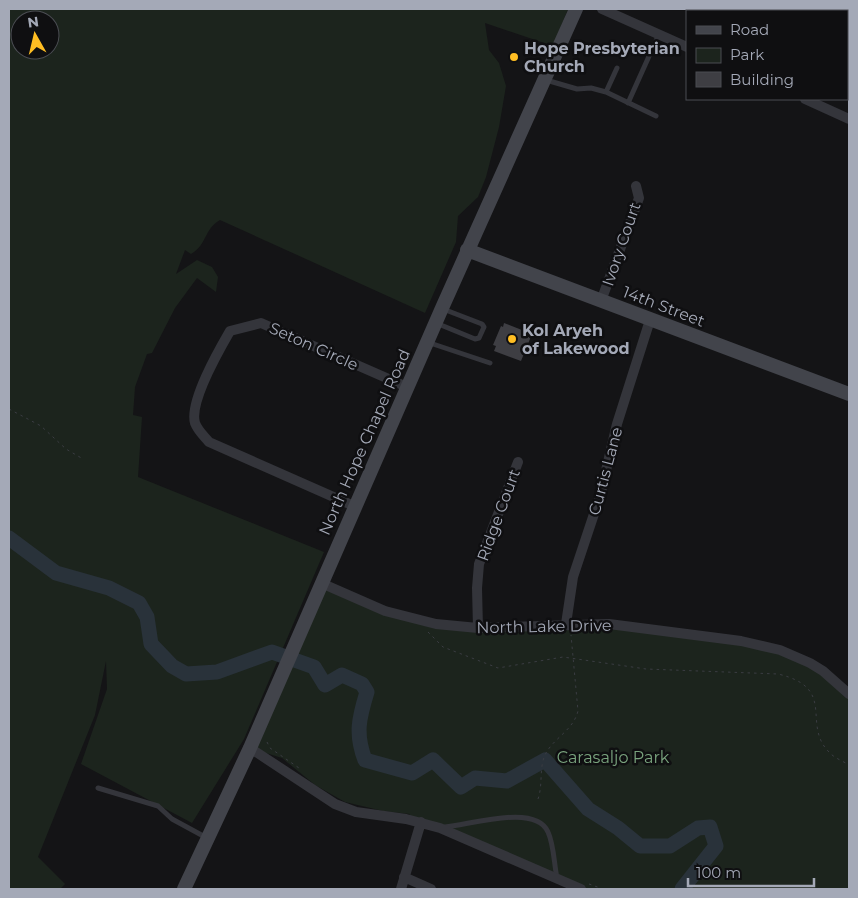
<svg xmlns="http://www.w3.org/2000/svg" width="858" height="898" font-family="Montserrat,sans-serif">
<rect width="100%" height="100%" fill="#141416"/>
<path fill="#1c241d" fill-rule="evenodd" d="M9,9H568L553,46L485,23L489,50L499,63L506,86L499,127L486,177L478,197L458,216L456,242L425,313L220,220C204,229 207,245 191,254L185,250L176,274L197,260L212,267L218,277L216,292L197,278L175,308L152,353L147,354L135,387L133,415L142,417L138,477L324,552L244,739L192,823L81,764L107,689L106,661L95,715L38,857L65,884L60,889H9ZM20,20H50V50H20Z
M321,583L436,624H566L673,631L794,656L849,694V889H581L406,819L410,814L383,811L345,802L315,785L282,758L250,748Z"/>
<g fill="none" stroke-linecap="round" stroke-linejoin="round">
<path stroke="#29323a" stroke-width="15" d="M9,538L56,573L109,588L139,603L147,617L151,644L172,666L186,674L217,672L272,652L314,667L325,685L342,675L362,684L367,692C359,718 355,734 365,760L412,773L433,760L461,787L475,778L507,781L545,760L588,809L618,828L640,846H670L698,828L710,827L716,846L682,889"/>
</g>
<path fill="#3e3e43" d="M504,323L532,334L521,361L494,351L496,346L493,345L501,326L503,327Z"/>
<g fill="none" stroke-linecap="round" stroke-linejoin="round">
<path stroke="#3a3c42" stroke-width="1" stroke-dasharray="2.5 4" stroke-linecap="butt" d="M9,409L41,426L66,449L83,459
M428,632L443,647L498,668L563,657L646,669L778,674C838,688 801,724 829,752C834,758 843,761 849,765
M267,742L270,748L299,768
M538,799C543,785 539,768 545,755C553,738 573,731 578,711L571,635
M589,884L603,889"/>
<path stroke="#34353b" stroke-width="5" d="M546,80L577,89L591,88L606,92L656,116
M606,92L617,68
M628,103L659,34
M436,323L475,339L479,338L484,327L482,324L443,309
M427,342L490,363
M98,788L158,806L172,819L207,838
M445,827C470,825 536,803 548,832C554,845 554,864 557,878"/>
<path stroke="#34353b" stroke-width="10" d="M602,9L687,47
M805,99L849,119
M601,301L639,198L636,186
M354,506L209,442C204,436 198,431 195,423C189,402 219,350 230,331L261,323L407,387
M321,583L385,611L436,624L478,628L609,624L741,641L780,650L810,663L823,671L849,694
M566,624L573,577L600,496L617,424L650,320
M478,628L477,588L479,564L518,462
M250,748L335,804L356,812L406,819L440,828L581,889
M404,877L431,889
M401,889L421,822"/>
<path stroke="#42444b" stroke-width="14" d="M467,250L849,394
M184,889L250,748L442,308L576,9"/>
</g>
<g fill="#ffbe23" stroke="#0f0f11" stroke-width="2">
<circle cx="514" cy="57" r="5"/>
<circle cx="512" cy="339" r="5"/>
</g>
<g text-anchor="middle" stroke-width="5" stroke-linejoin="round" paint-order="stroke">
<g font-size="16" font-weight="bold" fill="#a4a9b7" stroke="#0f0f11" text-anchor="start">
<text x="524" y="54">Hope Presbyterian<tspan x="524" dy="18">Church</tspan></text>
<text x="522" y="336">Kol Aryeh<tspan x="522" dy="18">of Lakewood</tspan></text>
</g>
<g font-size="16" fill="#a4a9b7" stroke="#0f0f11">
<text transform="translate(621 244) rotate(-71)" y="6">Ivory Court</text>
<text transform="translate(664 306) rotate(21)" y="6">14th Street</text>
<text transform="translate(314 346) rotate(24)" y="6">Seton Circle</text>
<text transform="translate(364 442) rotate(-66)" y="6">North Hope Chapel Road</text>
<text transform="translate(605 471) rotate(-75)" y="6">Curtis Lane</text>
<text transform="translate(498 515) rotate(-70)" y="6">Ridge Court</text>
<text transform="translate(544 626) rotate(-1)" y="6">North Lake Drive</text>
</g>
<g font-size="16" fill="#7aa47e" stroke="#0f0f11">
<text x="613" y="763">Carasaljo Park</text>
</g>
</g>
<rect width="858" height="898" fill="none" stroke="#a4a9b7" stroke-width="20"/>
<rect x="686" y="10" width="162" height="90" fill="#0f0f11" stroke="#4b4d53"/>
<rect x="696" y="26" width="25" height="8" fill="#42444b" stroke="#4b4d53"/>
<text x="730" y="35" font-size="15" fill="#a4a9b7">Road</text>
<rect x="696" y="48" width="25" height="15" fill="#1c241d" stroke="#4b4d53"/>
<text x="730" y="60" font-size="15" fill="#a4a9b7">Park</text>
<rect x="696" y="72" width="25" height="15" fill="#3e3e43" stroke="#4b4d53"/>
<text x="730" y="85" font-size="15" fill="#a4a9b7">Building</text>
<g transform="translate(35 35) rotate(352)"><circle r="24" fill="#0f0f11" stroke="#4b4d53"/>
<path d="M0-4L9 19L0 12L-9 19Z" fill="#ffbe23"/>
<text y="-8" font-size="14" font-weight="bold" text-anchor="middle" fill="#a4a9b7">N</text>
</g>
<path d="M688 878v8h126v-8" fill="none" stroke="#a4a9b7" stroke-width="2.5"/>
<text x="696" y="878" font-size="15" fill="#a4a9b7" stroke="#0f0f11" stroke-width="4" paint-order="stroke">100 m</text>
</svg>
